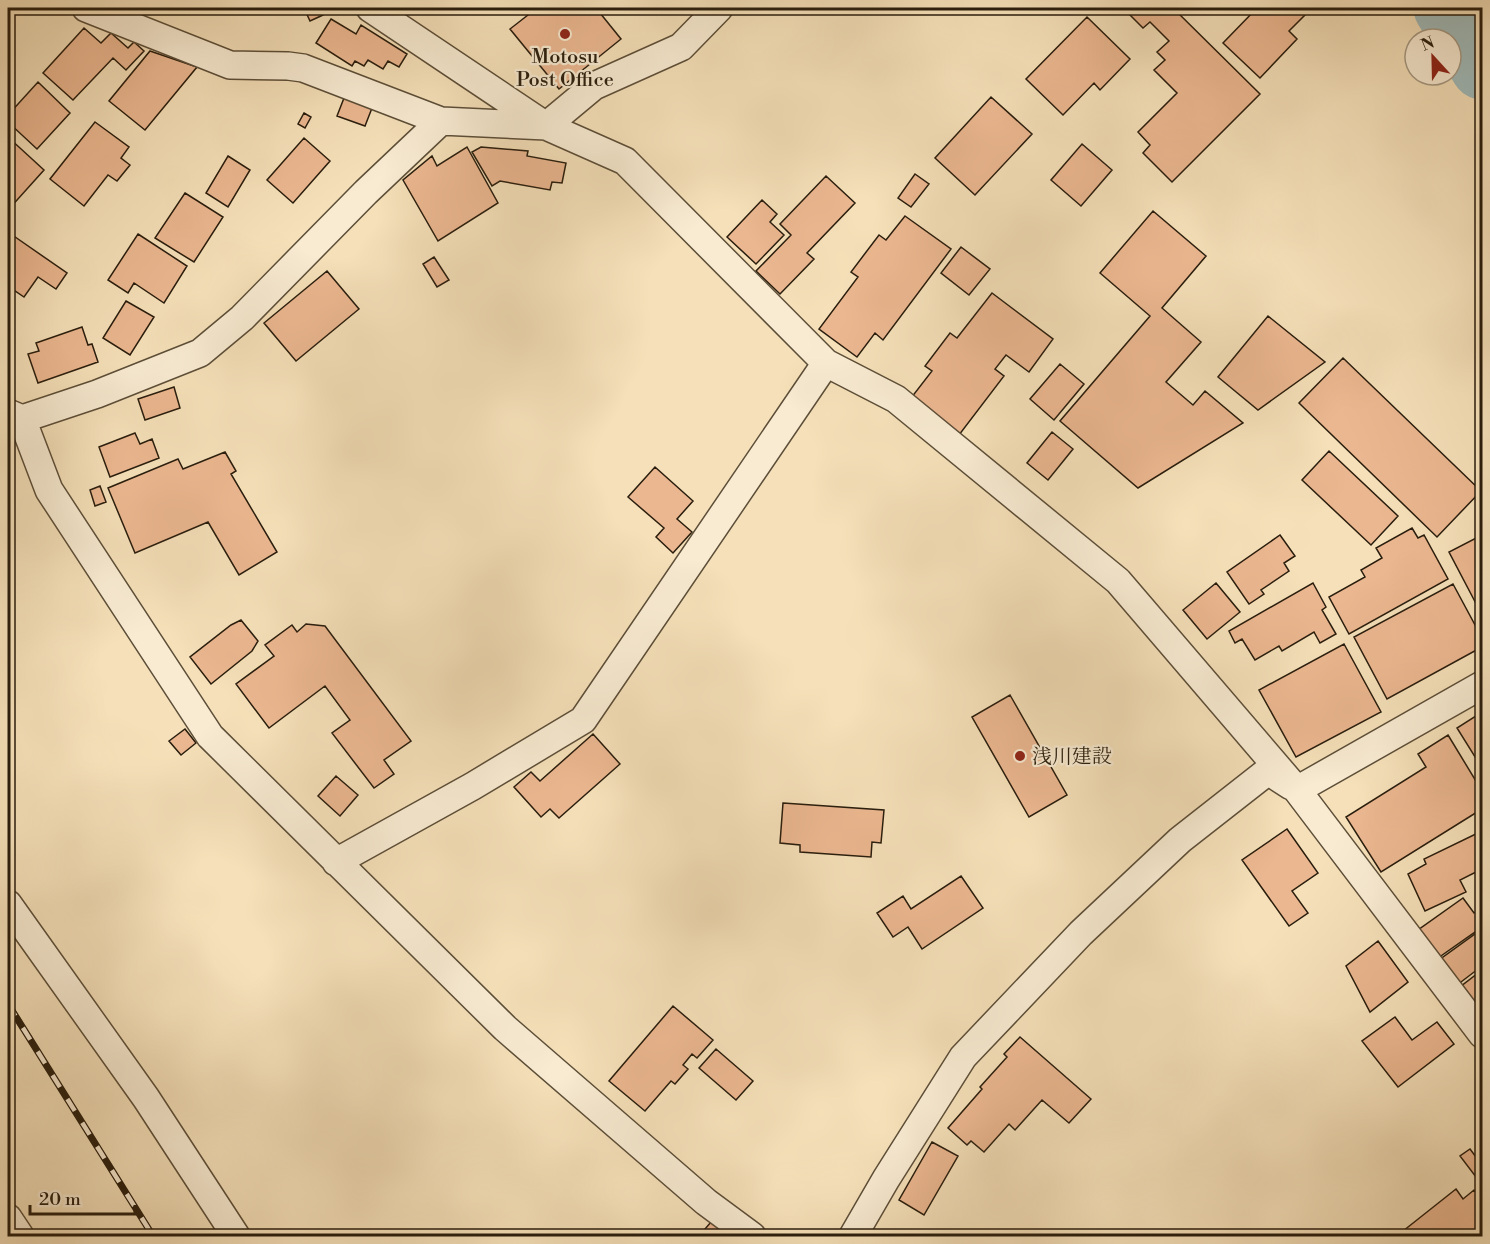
<svg xmlns="http://www.w3.org/2000/svg" width="1490" height="1244" font-family="'Libre Bodoni','Noto Serif JP',serif">
<rect width="100%" height="100%" fill="#f5e0b9"/>
<filter id="stains"><feTurbulence type="fractalNoise" baseFrequency=".00333" numOctaves="4"/><feColorMatrix values="0 0 0 0 .2 0 0 0 0 .09 0 0 0 0 .02 0 0 0 .5 -.17"/></filter>
<radialGradient id="worn" r=".72"><stop offset=".6" stop-color="#630" stop-opacity="0"/><stop offset="1" stop-color="#630" stop-opacity=".3"/></radialGradient>
<g fill="none" stroke-linecap="round" stroke-linejoin="round">
<path stroke="#a0bbba" stroke-width="63" d="M1445,8L1482,68"/>
</g>
<path fill="#ebb790" stroke="#291d0d" stroke-width="1.5" d="M304,8H320L323,15L310,21Z
M537,8H596L621,39L559,89L510,29Z
M1123,8H1173L1260,94L1172,182L1143,153L1150,145L1138,132L1177,93L1154,70L1165,60L1157,52L1169,41L1150,22L1143,28Z
M1257,8H1297L1305,15L1289,31L1297,39L1260,78L1223,43Z
M1087,17L1130,59L1100,90L1094,83L1063,115L1026,79Z
M331,19L356,34L361,25L407,54L399,67L388,61L383,69L368,60L364,66L355,61L352,66L316,43Z
M84,28L101,43L111,33L128,48L134,42L144,51L126,70L113,58L73,100L43,73Z
M150,51L197,67L145,130L109,101Z
M38,82L70,113L37,149L8,122V115Z
M991,97L1032,134L975,195L935,158Z
M344,98L372,108L365,126L337,116Z
M304,113L311,117L305,128L298,124Z
M95,122L129,147L121,158L130,165L117,181L108,175L84,206L50,179Z
M8,137L44,170L9,209L8,208Z
M304,138L330,161L293,203L267,180Z
M1082,144L1112,170L1081,206L1051,180Z
M467,147L498,203L438,241L403,180L432,156L437,166Z
M481,147L528,151L527,156L566,163L562,183L552,182L550,190L500,181L492,186L472,152Z
M228,156L250,170L228,207L206,193Z
M915,174L929,184L911,207L898,198Z
M826,176L855,203L807,253L814,259L780,294L756,271L791,235L780,224Z
M185,193L223,217L194,262L155,238Z
M762,200L777,214L770,222L784,235L756,264L727,237Z
M1153,211L1206,256L1162,308L1201,342L1166,382L1193,405L1205,391L1243,423L1138,488L1060,421L1150,316L1100,273Z
M905,216L951,249L883,340L875,333L857,357L819,329L858,277L851,272L879,235L886,240Z
M8,232L67,273L56,289L38,277L24,297L8,286Z
M138,234L187,266L164,303L134,283L128,293L108,280Z
M961,247L990,269L969,295L941,273Z
M434,257L449,280L437,287L423,264Z
M327,271L359,309L296,361L264,323Z
M992,293L1053,339L1029,372L1006,355L995,369L1004,376L959,435L911,398L932,371L925,366L950,333L957,338Z
M126,301L154,317L130,355L103,338Z
M1268,316L1325,362L1258,410L1218,377Z
M82,327L88,345L92,344L98,362L38,383L28,354L39,351L36,343Z
M1343,358L1481,491L1437,537L1299,403Z
M1060,364L1084,384L1054,420L1030,399Z
M174,387L180,408L145,420L138,399Z
M1052,432L1073,449L1048,480L1027,463Z
M135,433L140,444L152,439L159,458L110,477L99,447Z
M1329,451L1398,516L1371,545L1302,480Z
M225,452L236,471L231,474L277,552L239,575L208,522L135,553L108,488L178,459L183,469Z
M655,467L693,501L677,519L692,532L673,553L656,537L664,528L628,497Z
M100,486L106,502L95,506L90,490Z
M1412,528L1418,538L1424,535L1448,579L1349,634L1329,597L1365,577L1361,570L1382,558L1376,548Z
M1280,535L1295,556L1284,563L1289,571L1261,590L1264,594L1249,604L1227,572Z
M1482,535V615L1449,552Z
M1216,583L1240,612L1207,639L1183,610Z
M1313,583L1326,607L1322,610L1336,634L1320,643L1314,632L1282,651L1279,646L1255,660L1242,639L1235,643L1229,631Z
M1453,584L1482,638V647L1387,699L1354,637Z
M241,620L258,641L252,651L211,684L190,657L231,625Z
M306,624L325,626L411,741L384,760L394,774L374,788L332,733L350,720L325,686L269,728L236,684L274,656L265,645L292,625L297,632Z
M1344,644L1381,712L1296,757L1259,690Z
M1010,695L1067,795L1029,817L972,717Z
M1482,712V768L1457,728Z
M185,729L196,743L181,755L169,741Z
M593,734L620,764L559,818L550,809L541,817L514,787L531,772L540,781Z
M1448,735L1482,791V809L1381,872L1346,817L1426,767L1418,754Z
M336,776L358,795L340,816L318,796Z
M783,803L884,810L881,843L872,842L871,857L800,852V845L780,843Z
M1287,829L1318,873L1292,891L1308,913L1289,926L1242,860Z
M1482,831V869L1460,880L1466,892L1425,911L1408,874L1426,864L1424,859Z
M961,876L983,908L922,949L908,927L893,937L877,913L903,896L911,909Z
M1463,898L1474,913L1482,907V927L1438,958L1418,930Z
M1482,929V966L1457,985L1439,960Z
M1378,941L1408,982L1370,1012L1346,966Z
M1482,970V1019L1460,987Z
M673,1006L713,1040L697,1058L692,1054L683,1065L688,1069L675,1084L671,1081L645,1111L609,1081Z
M1395,1017L1412,1040L1437,1022L1454,1044L1398,1087L1362,1041Z
M1020,1037L1091,1099L1069,1123L1042,1100L1015,1130L1009,1124L984,1152L971,1141L967,1145L948,1128L982,1089L980,1087L1007,1057L1004,1054Z
M716,1049L753,1081L736,1100L699,1068Z
M932,1142L958,1156L924,1215L899,1200Z
M1470,1149L1482,1165V1173L1476,1177L1460,1156Z
M1456,1189L1463,1199L1474,1190L1479,1197L1482,1194V1231L1475,1236H1399L1398,1235Z
M711,1222L729,1236H699Z"/>
<g fill="none" stroke-linecap="round" stroke-linejoin="round">
<defs>
<path id="minor" d="M86,8L230,65L288,66L303,68L441,121L546,126L594,86L681,47L719,8
M370,8L546,126L625,161L826,363L896,399L1118,581L1297,790L1482,1034
M8,413L22,419L97,394L200,353L242,318L366,192L441,121
M22,419L49,490L210,736L505,1028L706,1202L752,1236
M1297,790L1482,685
M336,862L473,786L583,720L826,363
M8,904L146,1098L236,1236
M8,1218L20,1236
M853,1236L886,1179L963,1057L1081,933L1180,840L1268,771L1291,786"/>
</defs>
<use href="#minor" stroke="#5c4e38" stroke-width="30"/>
<use href="#minor" stroke="#f8ebd2" stroke-width="27"/>
<defs>
<path id="rail" d="M8,1004L153,1236"/>
</defs>
<use href="#rail" stroke="#291d0d" stroke-width="7"/>
<use href="#rail" stroke="#f8ebd2" stroke-width="4.5" stroke-dasharray="14" stroke-linecap="butt"/>
</g>
<g fill="#8f2418" stroke="#f8ebd2" stroke-width="2">
<circle cx="565" cy="34" r="6"/>
<circle cx="1020" cy="756" r="6"/>
</g>
<g text-anchor="middle" stroke-width="4.5" stroke-linejoin="round" paint-order="stroke">
<g font-size="20" fill="#291d0d" stroke="#f8ebd2">
<text x="565" y="63">Motosu<tspan x="565" dy="23">Post Office</tspan></text>
<text x="1032" y="763" text-anchor="start">浅川建設</text>
</g>
</g>
<rect width="1490" height="1244" fill="none" stroke="#f5e0b9" stroke-width="30"/>
<rect x="9" y="9" width="1472" height="1226" fill="none" stroke="#291d0d" stroke-width="3"/>
<rect x="15" y="15" width="1460" height="1214" fill="none" stroke="#291d0d" stroke-width="1.5"/>
<g transform="translate(1433 57) rotate(338)"><circle r="28" fill="#f8ebd2" stroke="#a59983" stroke-width="1.5"/>
<path d="M0-4.5L10 22L0 15L-10 22Z" fill="#8f2418"/>
<text y="-9" font-size="16" font-weight="bold" text-anchor="middle" fill="#291d0d">N</text>
</g>
<path d="M30 1205v9h105v-9" fill="none" stroke="#291d0d" stroke-width="3"/>
<text x="39" y="1205" font-size="18" fill="#291d0d" stroke="#f8ebd2" stroke-width="4.5" paint-order="stroke">20 m</text>
<rect width="100%" height="100%" filter="url(#stains)"/>
<rect width="100%" height="100%" fill="url(#worn)"/>
</svg>
